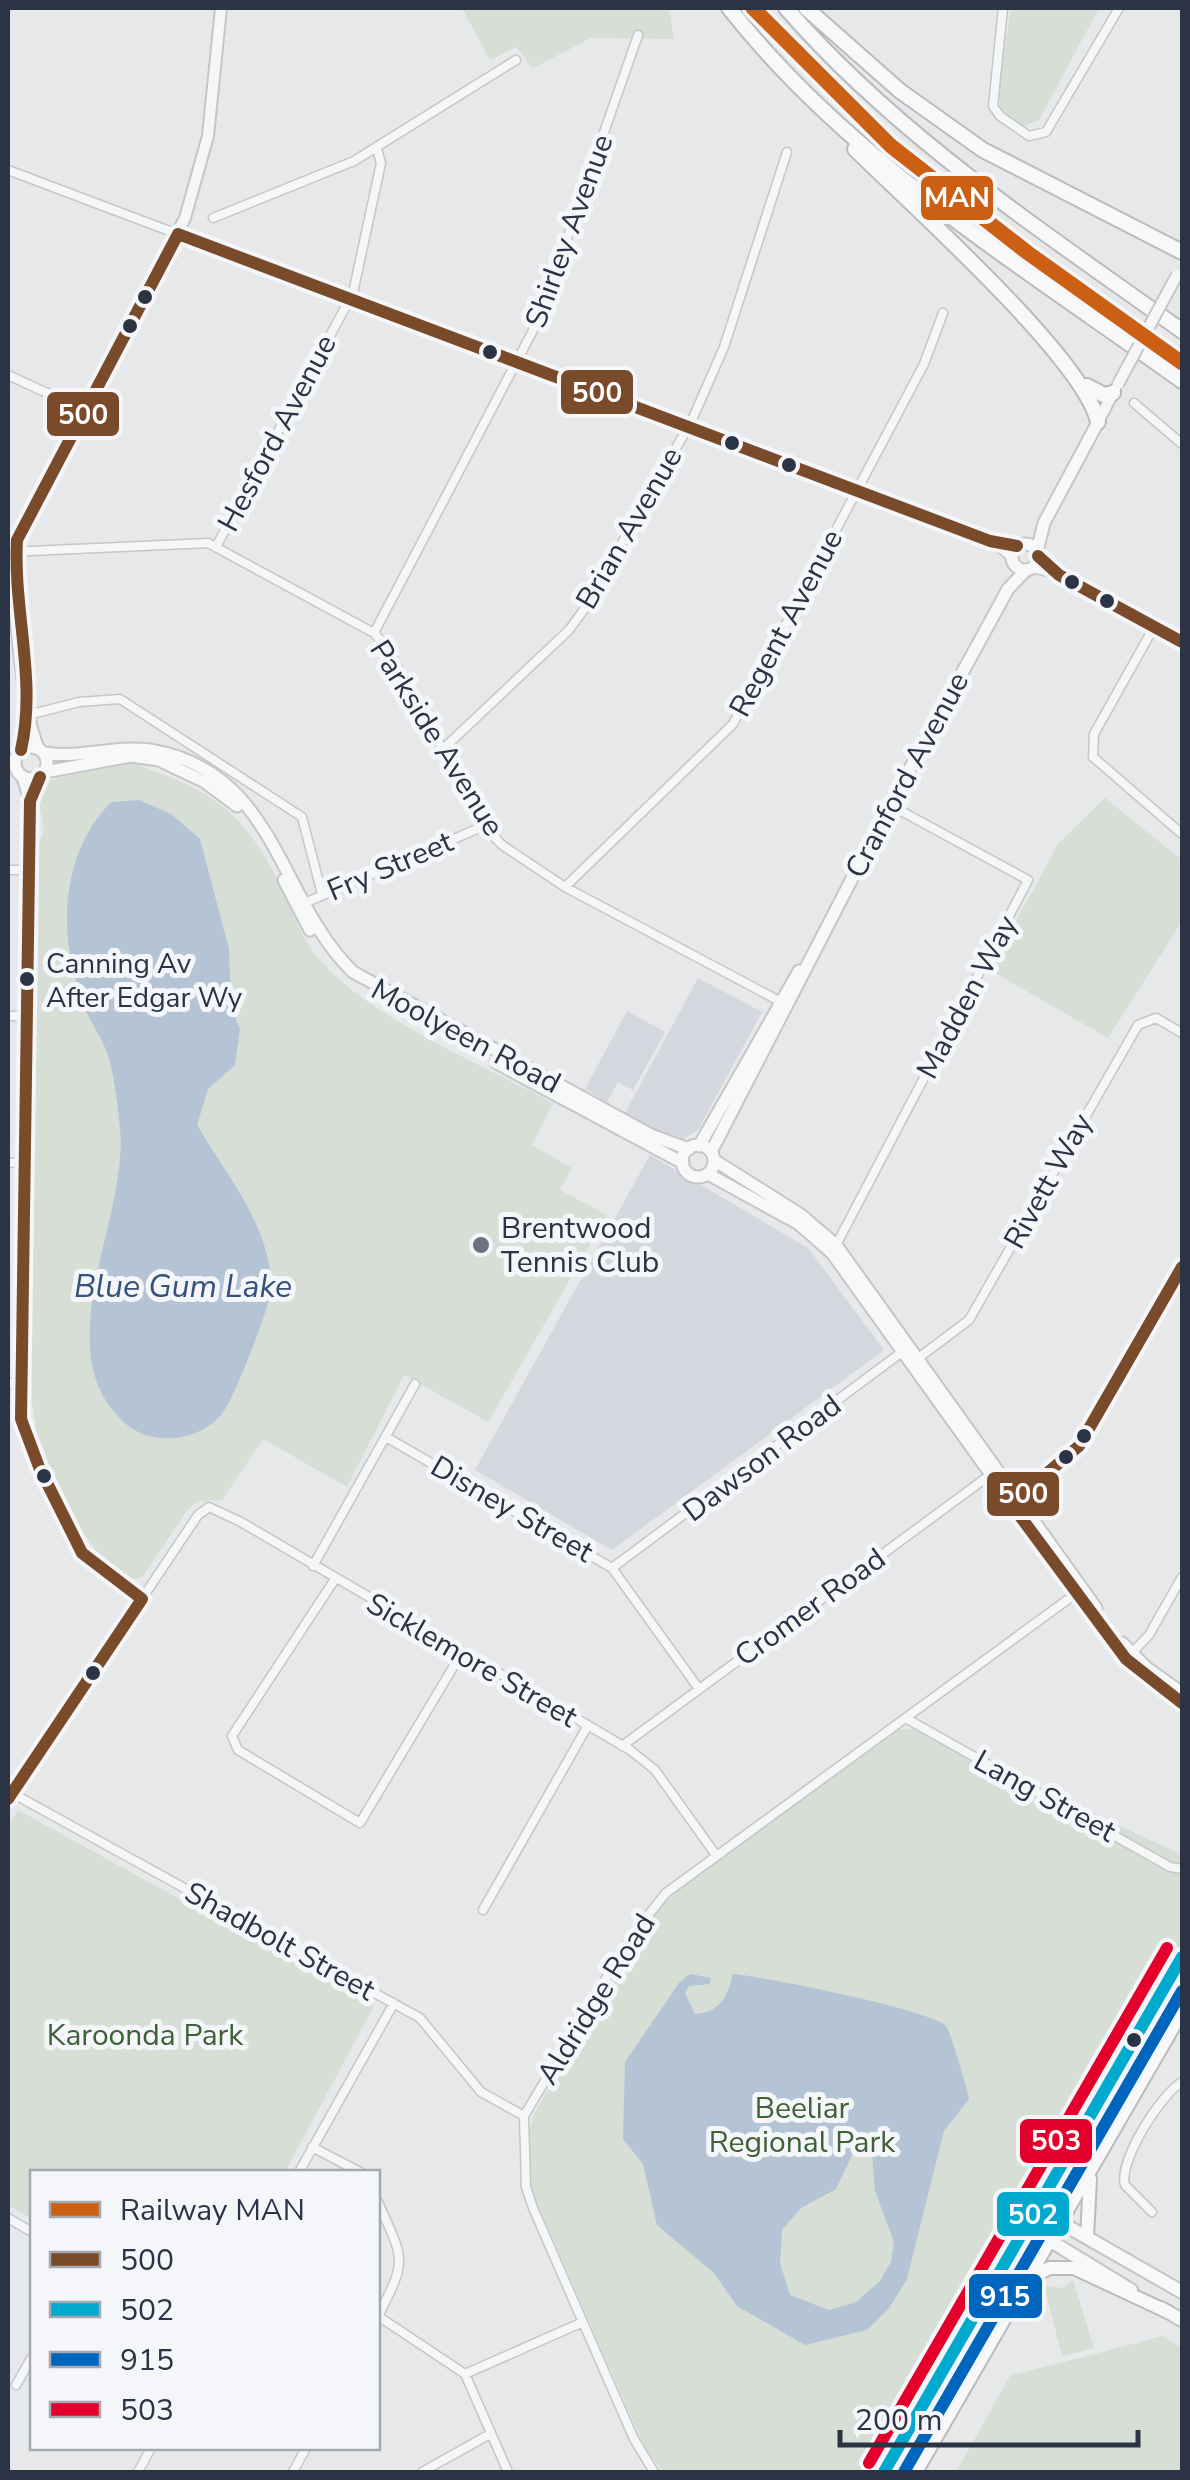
<svg xmlns="http://www.w3.org/2000/svg" width="1190" height="2480" font-family="'Nunito Sans',sans-serif">
<rect width="100%" height="100%" fill="#e6e8ea"/>
<path fill="#d4d7dd" d="M698,978L762,1012L698,1130L682,1140L664,1139L623,1117Z
M627,1011L665,1032L633,1090L618,1082L607,1102L585,1089Z
M650,1155L808,1248L884,1350L612,1550L475,1470Z"/>
<path fill="#d6ded6" d="M462,8H669L674,39L591,38L533,68L516,47L490,60Z
M1011,8H1099L1039,120L1023,126L1002,111L997,94Z
M126,761C206,788 241,805 280,885C291,908 302,940 319,959C367,1017 485,1066 553,1103L532,1145L572,1168L560,1190L607,1215L488,1422L404,1375L347,1487L263,1439L222,1500L198,1501L189,1508L143,1576L136,1579C96,1575 44,1470 36,1433C34,1422 36,1412 31,1403L37,850C46,825 45,827 38,804L50,780Z
M1105,798L1182,860V921L1108,1038L990,970L1058,844Z
M912,1728L1182,1855V1941L874,2472H664L646,2450L531,2189L530,2129L535,2112L656,1910L698,1874L899,1730Z
M18,1810L374,2006L285,2172H32V2219L8,2205V1826Z
M1073,2280L1094,2348L1062,2356L1044,2286L1064,2288Z
M1163,2336L1182,2348V2472H956L1010,2376Z"/>
<path fill="#b4c4d5" fill-rule="evenodd" d="M139,800L171,814L200,839L229,949L231,1007L240,1029L235,1065L208,1089L197,1125C227,1176 271,1226 271,1288C271,1305 233,1402 221,1415C199,1441 152,1447 126,1424C43,1352 129,1220 120,1129C118,1107 115,1083 110,1062C105,1042 92,1025 84,1007C58,938 58,857 111,802Z
M690,1974L711,1978L710,1984L689,1986L685,1993L695,2014C721,2012 727,1997 733,1974C761,1976 932,2010 946,2026C950,2030 968,2091 969,2099L944,2131L907,2279L890,2307L867,2330L805,2345L737,2306L713,2272L657,2225L643,2164L623,2139L625,2062L679,1983ZM864,2148L872,2153L875,2191L894,2242L891,2262L880,2281L856,2302L829,2310L790,2295L780,2263L782,2230L801,2208L836,2189L854,2151Z"/>
<g fill="none" stroke-linecap="round" stroke-linejoin="round">
<defs>
<path id="minor" d="M1003,8L993,106L1000,116L1029,136L1046,132L1119,8
M8,170L990,541L1017,546
M213,218L354,161L516,60
M8,375L84,410
M1134,403L1182,444
M995,544L1011,557
M217,545L353,293L381,163L377,149
M8,552L208,543L374,633L388,649L484,826L502,845L565,887L783,1003
M1038,556L1056,572
M1032,568L1059,575L1182,642
M1154,627L1094,734L1093,757L1182,834
M374,633L539,319L638,35
M28,715L79,702L120,699L302,817L322,894
M444,748L569,630L585,608L692,420L724,347L787,152
M8,870H28
M565,887L733,724L924,364L943,313
M300,905L484,826
M8,1016H25
M8,1163L23,1162
M834,1249L1028,880L890,805
M917,1359L969,1320L1138,1025L1156,1018L1182,1033
M8,1382L19,1388
M386,1437L612,1568L699,1689
M1016,1501L1079,1446L1182,1267
M313,1566L415,1384
M612,1568L906,1349
M335,1579L232,1736L238,1750L360,1823L461,1654
M1129,1656L1149,1635L1182,1577
M909,1720L1170,1867L1182,1869
M622,1746L994,1472
M12,1793L420,2018L481,2092L524,2116
M8,1799L198,1515L209,1507L241,1522L630,1750L655,1770L716,1855
M483,1910L587,1727
M312,2147L360,2172
M299,2172L394,2003
M378,2202C404,2261 408,2258 378,2316
M1152,2212L1125,2185C1118,2161 1162,2093 1182,2082
M8,2218L32,2232
M378,2316L465,2374L508,2472
M465,2374L583,2322
M16,2385L32,2357
M138,2472L151,2448
M293,2472L306,2448
M422,2472L490,2434
M654,2472L634,2439L533,2208L526,2187L524,2116L630,1938L666,1893L1078,1592"/>
<path id="tertiary" d="M1098,422L1115,389
M39,749C20,705 11,588 17,540L185,218L208,136L221,8
M21,750L29,728
M22,776L30,801L21,1419L39,1467L82,1553L142,1599
M30,800L40,777"/>
<path id="secondary" d="M1012 557a13 13 0 1 1 26 0a13 13 0 1 1-26 0Z
M1037,551L1044,523L1098,422
M15 763a16 16 0 1 1 32 0a16 16 0 1 1-32 0Z
M44,753C79,759 114,745 150,750C277,771 277,898 353,972L653,1136L689,1149
M45,772L131,756L159,760L205,782L237,806
M284,880L310,930
M497,1063L683,1163
M682 1161a16 16 0 1 1 32 0a16 16 0 1 1-32 0Z
M699,1146L799,971
M711,1152L890,805L1008,589L1025,571
M714,1160L801,1215L836,1245L1096,1608
M708,1174L799,1224L832,1253L1109,1639L1135,1669L1182,1703
M1122,1643L1147,1668L1182,1693"/>
<path id="primary" d="M1037,2209L1182,2292
M1026,2226L1131,2290
M1161,2308L1182,2320"/>
<path id="trunk" d="M1087,2237L1090,2179
M1028,2278L1050,2268H1074L1168,2312
M884,2472L1182,1957
M916,2472L1182,2012"/>
<path id="motorway" d="M729,8C850,162 1025,268 1182,381
M786,8C898,137 1044,232 1182,331
M806,8L900,91L983,150L1182,252
M855,149C908,202 1084,358 1098,422
M1087,386L1104,395L1113,393"/>
</defs>
<use href="#minor" stroke="#c4c6c8" stroke-width="11"/>
<use href="#tertiary" stroke="#c4c6c8" stroke-width="14"/>
<use href="#secondary" stroke="#c4c6c8" stroke-width="15"/>
<use href="#primary" stroke="#c2c5c8" stroke-width="16"/>
<use href="#trunk" stroke="#b8bbbf" stroke-width="16"/>
<use href="#motorway" stroke="#b8bbbf" stroke-width="18"/>
<use href="#minor" stroke="#f5f6f7" stroke-width="8"/>
<use href="#tertiary" stroke="#f5f6f7" stroke-width="10"/>
<use href="#secondary" stroke="#f8f8f8" stroke-width="11"/>
<use href="#primary" stroke="#f8f8f8" stroke-width="12"/>
<use href="#trunk" stroke="#f8f8f8" stroke-width="12"/>
<use href="#motorway" stroke="#f8f8f8" stroke-width="14"/>
<defs>
<path id="tertiary-bridge" d="M1118,384L1177,275"/>
</defs>
<use href="#tertiary-bridge" stroke="#c4c6c8" stroke-width="14" stroke-linecap="butt"/>
<use href="#tertiary-bridge" stroke="#f5f6f7" stroke-width="10"/>
<defs>
<path id="bus-1" d="M178,234L990,541L1017,546
M1038,556L1059,575L1182,642
M21,750C37,680 13,611 17,540L178,234
M40,777L30,801L21,1419L39,1467L82,1553L142,1599
M1182,1267L1079,1446L1011,1504L1126,1659L1182,1703
M8,1799L142,1599"/>
<path id="bus-2" d="M884,2472L1182,1957"/>
<path id="bus-3" d="M904,2472L1182,1991"/>
<path id="bus-4" d="M869,2463L1167,1948"/>
</defs>
<use href="#bus-1" stroke="#f4f6f9" stroke-width="20"/>
<use href="#bus-2" stroke="#f4f6f9" stroke-width="20"/>
<use href="#bus-3" stroke="#f4f6f9" stroke-width="20"/>
<use href="#bus-4" stroke="#f4f6f9" stroke-width="20"/>
<use href="#bus-1" stroke="#7a4b2a" stroke-width="12"/>
<use href="#bus-2" stroke="#00a9ce" stroke-width="12"/>
<use href="#bus-3" stroke="#0065bd" stroke-width="12"/>
<use href="#bus-4" stroke="#e4002b" stroke-width="12"/>
<defs>
<path id="rail-1" d="M753,8L891,146L1028,253L1182,363"/>
</defs>
<use href="#rail-1" stroke="#f4f6f9" stroke-width="22"/>
<use href="#rail-1" stroke="#cb6015" stroke-width="15"/>
</g>
<g fill="#2b3445" stroke="#f4f6f9" stroke-width="4">
<circle cx="145" cy="297" r="9"/>
<circle cx="130" cy="326" r="9"/>
<circle cx="490" cy="352" r="9"/>
<circle cx="732" cy="443" r="9"/>
<circle cx="789" cy="465" r="9"/>
<circle cx="1072" cy="582" r="9"/>
<circle cx="1107" cy="601" r="9"/>
<circle cx="27" cy="979" r="9"/>
<circle cx="1084" cy="1436" r="9"/>
<circle cx="1066" cy="1457" r="9"/>
<circle cx="44" cy="1476" r="9"/>
<circle cx="93" cy="1673" r="9"/>
<circle cx="1134" cy="2040" r="9"/>
</g>
<circle fill="#6c737f" stroke="#f4f6f9" stroke-width="4" cx="481" cy="1245" r="10"/>
<g text-anchor="middle" stroke-width="10" stroke-linejoin="round" paint-order="stroke">
<g font-size="28" fill="#2b3445" stroke="#f4f6f9" text-anchor="start">
<text x="46" y="973">Canning Av<tspan x="46" dy="34">After Edgar Wy</tspan></text>
</g>
<g font-size="30" fill="#2b3445" stroke="#f4f6f9">
<text transform="translate(569 231) rotate(-70)" y="10">Shirley Avenue</text>
<text transform="translate(277 433) rotate(-62)" y="10">Hesford Avenue</text>
<text transform="translate(629 528) rotate(-60)" y="10">Brian Avenue</text>
<text transform="translate(786 623) rotate(-62)" y="10">Regent Avenue</text>
<text transform="translate(437 738) rotate(58)" y="10">Parkside Avenue</text>
<text transform="translate(907 775) rotate(-62)" y="10">Cranford Avenue</text>
<text transform="translate(390 866) rotate(-23)" y="10">Fry Street</text>
<text transform="translate(967 997) rotate(-62)" y="10">Madden Way</text>
<text transform="translate(466 1036) rotate(28)" y="10">Moolyeen Road</text>
<text transform="translate(1048 1181) rotate(-61)" y="10">Rivett Way</text>
<text transform="translate(762 1458) rotate(-37)" y="10">Dawson Road</text>
<text transform="translate(512 1509) rotate(30)" y="10">Disney Street</text>
<text transform="translate(810 1607) rotate(-36)" y="10">Cromer Road</text>
<text transform="translate(472 1660) rotate(30)" y="10">Sicklemore Street</text>
<text transform="translate(1045 1796) rotate(29)" y="10">Lang Street</text>
<text transform="translate(280 1941) rotate(29)" y="10">Shadbolt Street</text>
<text transform="translate(596 1999) rotate(-58)" y="10">Aldridge Road</text>
</g>
<g font-size="30" fill="#2b3445" stroke="#f4f6f9" text-anchor="start">
<text x="501" y="1238">Brentwood<tspan x="501" dy="34">Tennis Club</tspan></text>
</g>
<g font-size="30" fill="#3f6138" stroke="#f4f6f9">
<text x="145" y="2045">Karoonda Park</text>
<text x="802" y="2118">Beeliar<tspan x="802" dy="34">Regional Park</tspan></text>
</g>
<g font-size="32" font-style="italic" fill="#34527a" stroke="#f4f6f9">
<text x="183" y="1297">Blue Gum Lake</text>
</g>
</g>
<g stroke="#f4f6f9" stroke-width="4">
<rect x="919" y="174" width="76" height="48" rx="10" fill="#cb6015"/>
<rect x="559" y="368" width="76" height="48" rx="10" fill="#7a4b2a"/>
<rect x="45" y="390" width="76" height="48" rx="10" fill="#7a4b2a"/>
<rect x="985" y="1470" width="76" height="48" rx="10" fill="#7a4b2a"/>
<rect x="1018" y="2117" width="76" height="48" rx="10" fill="#e4002b"/>
<rect x="995" y="2190" width="76" height="48" rx="10" fill="#00a9ce"/>
<rect x="967" y="2272" width="77" height="48" rx="10" fill="#0065bd"/>
</g>
<g font-size="28" text-anchor="middle" font-weight="bold" fill="#fff">
<text x="957" y="207">MAN</text>
<text x="597" y="402">500</text>
<text x="83" y="424">500</text>
<text x="1023" y="1503">500</text>
<text x="1056" y="2150">503</text>
<text x="1033" y="2224">502</text>
<text x="1005" y="2306">915</text>
</g>
<rect width="1190" height="2480" fill="none" stroke="#2b3445" stroke-width="20"/>
<rect x="30" y="2170" width="350" height="280" fill="#f4f6f9" stroke="#a4a8b1" stroke-width="2.5"/>
<rect x="50" y="2202" width="50" height="15" fill="#cb6015" stroke="#a4a8b1" stroke-width="2.5"/>
<text x="120" y="2220" font-size="30" fill="#2b3445">Railway MAN</text>
<rect x="50" y="2252" width="50" height="15" fill="#7a4b2a" stroke="#a4a8b1" stroke-width="2.5"/>
<text x="120" y="2270" font-size="30" fill="#2b3445">500</text>
<rect x="50" y="2302" width="50" height="15" fill="#00a9ce" stroke="#a4a8b1" stroke-width="2.5"/>
<text x="120" y="2320" font-size="30" fill="#2b3445">502</text>
<rect x="50" y="2352" width="50" height="15" fill="#0065bd" stroke="#a4a8b1" stroke-width="2.5"/>
<text x="120" y="2370" font-size="30" fill="#2b3445">915</text>
<rect x="50" y="2402" width="50" height="15" fill="#e4002b" stroke="#a4a8b1" stroke-width="2.5"/>
<text x="120" y="2420" font-size="30" fill="#2b3445">503</text>
<path d="M840 2430v15h298v-15" fill="none" stroke="#2b3445" stroke-width="5"/>
<text x="855" y="2430" font-size="30" fill="#2b3445" stroke="#f4f6f9" stroke-width="8" paint-order="stroke">200 m</text>
</svg>
